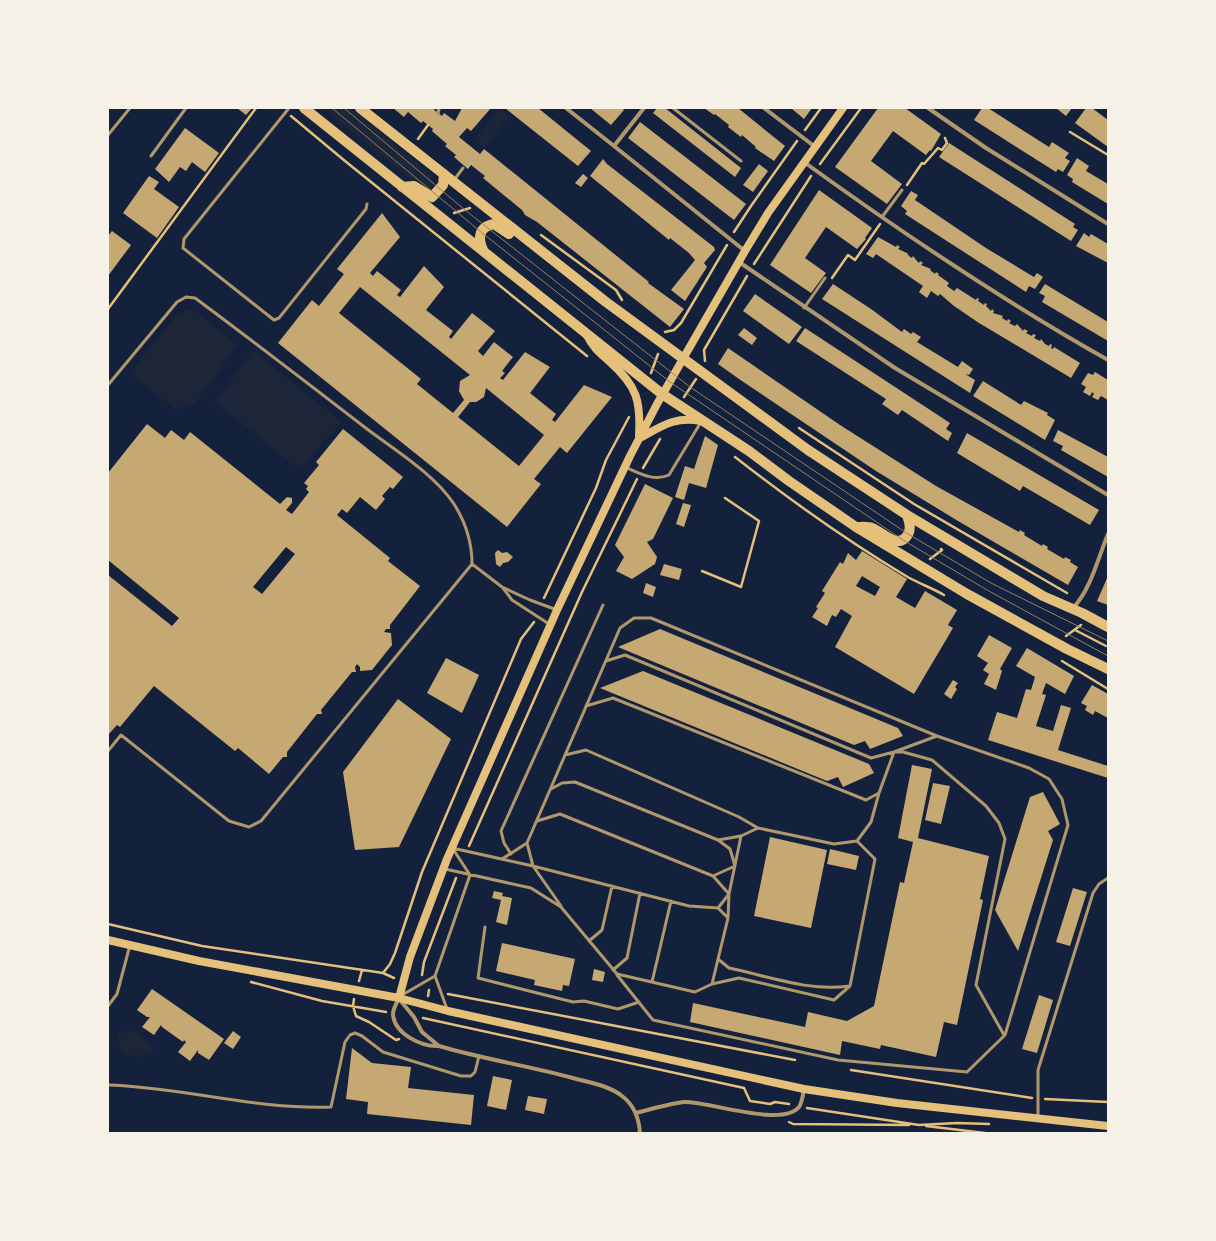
<svg xmlns="http://www.w3.org/2000/svg" width="1216" height="1241" font-family="Merriweather,serif">
<rect width="100%" height="100%" fill="#14213d"/>
<path fill="#1d2539" d="M322,108H351L429,173L433,182L432,189L422,188Z
M499,109L509,117L484,148L474,140Z
M187,310H194L237,345L195,404L174,409L130,373L176,315Z
M253,350L341,422L300,470L215,402Z
M128,1030L133,1031L152,1044L153,1051L151,1054L145,1052L141,1058L136,1054L134,1056L122,1055L117,1035Z"/>
<path fill="#c6a872" fill-rule="evenodd" d="M237,108H252L246,115Z
M393,108H436L434,110L442,116L444,113L455,121L462,108H491L471,131L467,128L459,137L480,154L484,149L649,282L648,283L684,309L670,327L537,222L525,215L522,210L483,178L485,176L471,165L468,169L454,157L456,155L445,146L447,144L432,131L433,129L423,121L421,123L408,112L404,117Z
M505,108H538L591,151L578,166Z
M590,108H622L624,110L611,125Z
M657,108H665L741,168L735,177L653,113Z
M704,108H738L785,146L774,161L755,148L756,147L742,135L741,137L728,127L729,125L715,114L714,115Z
M791,108H812L804,119Z
M878,108H905L941,134L931,151L930,150L926,155L893,131L871,161L902,184L887,204L835,167Z
M982,108H988L1049,147L1052,142L1069,153L1065,158L1070,161L1063,172L1058,169L1056,172L974,120Z
M1056,108H1072L1066,116Z
M1086,108H1092L1108,120V147L1075,123Z
M640,122L746,204L734,220L628,138Z
M185,128L219,153L205,172L192,162L186,171L180,167L169,182L155,169Z
M949,143L1075,224L1073,227L1078,230L1071,241L939,157Z
M1077,158L1089,166L1086,171L1108,184V204L1072,182L1073,179L1067,175Z
M603,159L607,164L714,247L715,250L704,263L707,267L685,301L671,290L695,260L689,253L670,238L669,240L590,176Z
M759,164L768,171L753,192L743,185Z
M583,174L588,178L581,187L575,183Z
M149,176L159,182L154,189L179,207L157,238L123,213Z
M819,190L872,228L865,238L866,239L857,249L826,227L805,258L826,273L811,293L770,265Z
M911,191L918,195L915,200L986,248L1034,277L1037,273L1043,277L1035,289L1029,286L1026,292L905,214L907,211L901,206Z
M382,213L400,237L370,273L373,276L377,271L401,290L397,295L400,297L424,266L444,287L426,310L453,331L449,337L451,339L472,313L495,331L478,351L483,356L494,342L513,357L502,371L505,373L500,378L503,380L525,352L550,367L530,393L556,414L552,420L555,422L584,385L612,397L567,453L560,447L534,479L541,484L507,527L278,343L312,300L319,306L344,274L337,269ZM360,287L470,375L460,381L459,391L464,400L453,413L417,384L421,379L339,313ZM486,388L544,435L519,466L458,417L470,402H476L484,397Z
M112,231L131,245L108,276V236Z
M1084,233L1089,237L1091,234L1108,244V263L1076,246Z
M878,237L896,247L897,245L900,247L898,249L907,253L909,256L912,258L913,256L917,261L919,263L920,261L923,263L921,265L931,269L930,270L935,274L936,272L939,274L938,275L949,283L947,286L954,291L957,288L976,300L977,298L979,299L978,301L984,305L985,303L987,304L986,306L991,311L992,309L994,311L993,313L1003,316L1002,318L1007,321L1008,319L1011,321L1009,323L1015,326L1017,324L1023,331L1024,329L1028,331L1026,333L1032,336L1033,334L1036,335L1034,338L1040,341L1041,339L1045,344L1049,346L1050,344L1052,345L1051,348L1053,349L1054,347L1080,363L1071,378L979,323L954,306L940,294L938,296L931,291L927,298L919,292L923,286L876,254L873,258L866,254Z
M833,284L871,309L902,332L904,329L911,334L913,332L921,337L917,342L958,367L962,361L973,369L969,375L965,374L975,380L970,393L822,299Z
M1045,284L1108,322V341L1042,302L1045,296L1039,293Z
M755,294L802,327L789,344L743,311Z
M744,328L757,338L752,345L738,335Z
M805,328L950,423L946,429L952,433L948,441L902,410L898,415L882,404L886,399L796,341Z
M728,348L840,425L936,486L1019,532L1020,530L1025,533L1024,535L1042,546L1043,544L1048,547L1047,549L1064,559L1065,557L1071,560L1070,562L1078,567L1068,585L958,521L876,471L739,379L718,364Z
M1095,372L1108,380V400L1101,396L1098,400L1092,397L1094,394L1092,392L1090,396L1083,392L1086,387L1081,384L1088,373L1093,375Z
M983,381L1021,405L1024,401L1048,413L1047,415L1055,420L1045,440L973,396Z
M147,424L165,438L171,430L184,440L190,432L280,504L287,497L292,498V503L286,510L292,514L309,492L306,489L308,486L304,483L319,465L316,462L343,429L403,477L393,489L390,487L382,496L385,499L376,510L360,497L347,513L342,509L337,515L390,558L388,561L420,586L390,625V629H386L384,632L391,633L392,645L372,670L360,671V667L357,664L355,667L356,672H352L321,710L322,714H317L287,752V757H283L269,774L238,748L235,751L154,686L120,727L117,725L108,735V575L172,626L179,618L108,560V473ZM286,547L295,554L262,594L253,587Z
M1058,430L1108,457V477L1061,450L1063,446L1053,441Z
M967,433L1099,510L1090,525L1023,486L1020,491L957,453Z
M705,436L718,445L706,488L689,483L684,500L675,497L685,466L694,469Z
M645,484L673,498L653,539L647,542L657,557L655,564L632,579L616,571L624,557L615,545Z
M683,503L691,505L684,527L676,524Z
M498,550L502,553L507,552L513,557L508,562L503,563L500,567L496,564L495,553Z
M862,551L907,579L896,597L915,608L925,591L957,610L948,625L953,628L914,694L835,647L852,616L841,609L836,617L832,615L827,626L812,617L818,608L816,607L825,593L822,591L840,562L843,564L848,553L856,560ZM862,576L880,587L875,596L856,586Z
M664,564L682,569L679,580L660,575Z
M1108,576V605L1097,601Z
M646,583L656,587L653,597L643,593Z
M660,629L898,728L903,736L870,749L865,741L854,745L618,647Z
M989,635L1012,648L1000,669L1002,671L996,690L984,684L989,674L983,670L988,663L977,656Z
M1027,648L1074,676L1065,694L1046,683L1042,694L1046,695L1036,726L1053,731L1061,705L1071,708L1058,750L1108,766V778L988,740L997,712L1017,718L1026,689L1031,690L1035,677L1016,666Z
M446,658L479,675L462,713L427,693Z
M643,671L869,764L874,773L843,787L838,777L827,781L600,688Z
M953,680L958,683L955,687L957,689L951,699L944,694Z
M1092,685L1108,694V718L1095,711L1093,715L1085,710L1087,706L1081,703Z
M398,699L451,739L399,847L355,850L343,772Z
M912,765L932,769L918,838L989,856L980,899L983,900L957,1025L944,1022L936,1057L881,1045L880,1049L842,1041L840,1055L690,1022L693,1003L805,1027L808,1012L847,1021L874,1006L900,882L904,883L913,842L898,838Z
M933,783L950,786L941,824L925,820Z
M1043,792L1060,824L1048,831L1053,840L1018,951L995,910L1030,797Z
M770,837L827,850L811,928L754,916Z
M830,849L859,856L856,870L827,864Z
M1073,888L1087,892L1070,946L1056,942Z
M494,891L503,893L502,896L512,898L507,925L496,922L501,900L492,898Z
M502,943L575,959L569,986L563,985L562,991L534,985L535,980L496,971Z
M594,969L605,972L603,982L592,980Z
M152,989L224,1039L209,1060L198,1053V1050L190,1061L178,1052L186,1042L184,1040L183,1042L162,1027L161,1025L154,1035L142,1027L150,1017H147L137,1010Z
M1039,995L1053,1000L1037,1053L1022,1049Z
M233,1031L241,1037L233,1049L224,1043Z
M352,1048L372,1063L411,1067L408,1088L474,1095L471,1125L367,1114L368,1102L346,1099Z
M493,1076L512,1080L506,1110L487,1106Z
M528,1096L547,1099L544,1114L525,1110Z"/>
<g fill="none" stroke-linecap="round" stroke-linejoin="round">
<path stroke="#e5c07b" stroke-width="2.5" d="M291,116L345,161L587,356
M805,130L821,108
M1070,132L1108,155
M418,139L428,125
M820,164L861,108
M907,185L922,163L924,164L938,148L942,150L947,143L945,138
M454,213L470,208
M734,232L751,206L797,141
M541,235L616,290L622,300
M754,264L811,176
M832,278L848,255L855,260L880,224
M108,309L256,108
M665,332L674,330L681,323L727,245
M705,361L704,350L747,276
M651,373L658,354
M684,397L696,379
M799,428L914,504L1067,593
M735,457C790,500 846,540 906,576C918,583 932,588 944,595
M643,468L660,439
M930,559L942,550L941,549
M702,571L741,587L759,521L725,498
M544,598L596,488L606,460L629,417
M1075,630L1106,646
M1066,636L1081,625
M1062,661L1108,689
M469,846L582,592L637,479
M108,924L202,946L383,973L394,978
M383,973L390,964L395,953L422,872L521,639L534,622
M422,975L424,962L456,878
M359,981L362,970
M251,982L322,1001L386,1012
M448,994L795,1060
M428,996L429,990
M354,999L353,1006L356,1016L369,1022L396,1040L399,1039
M423,1018L744,1088L750,1101L770,1104L775,1102L789,1104
M851,1070L1032,1098
M1045,1099L1108,1102
M807,1108L919,1125L957,1123L989,1124
M789,1122L793,1124L909,1125
M926,1126L985,1133"/>
<path stroke="#b1986c" stroke-width="3" d="M289,108L184,239L183,248L274,320L279,318L366,209L367,204
M673,108L741,161
M108,135L130,108
M151,156L186,108
M454,180L463,168
M882,217L902,190
M804,308L825,278
M108,385L177,302L186,297L195,298C253,341 310,385 367,429C395,450 434,474 454,504C466,523 472,543 472,564L502,587L530,600L557,610
M625,467C639,473 654,482 669,475L701,422
M503,588L512,600L549,624
M606,661L625,655L871,758L894,752H903L932,760L986,806L999,823L1005,839L976,985L1004,1035
M586,706L613,698L866,800L879,793
M108,751L121,735L229,821L249,827L261,821L472,564
M565,755L586,750L739,817L758,828
M551,789L562,783L575,782L718,840L741,836L758,828L834,844L857,841L871,822L879,793L894,752L937,736
M537,821L560,814L713,876L735,866L730,849L718,840
M527,843L533,866L561,906
M511,854L504,843L501,831L603,605
M502,859L527,843L620,628L634,618H651L937,736L1029,768L1049,779L1062,799L1068,825L1005,1035L967,1072
M445,869L531,888L561,907L617,974L695,992L712,984L728,918L718,908L689,906L533,866L452,848
M713,876L729,894L728,918
M718,908L729,894L741,836
M485,927L478,978L573,1002L584,1001L618,1009L639,1002
M589,941L602,930L612,886
M718,959L729,968C768,976 809,992 849,986
M613,970L627,958L640,893
M617,975L653,1020L838,1060L967,1072
M652,982L671,901
M712,984L739,978L834,1000L850,986L875,859L857,841
M402,995L435,976
M108,1006L117,994L130,945
M447,1009L435,976L470,875L453,849
M108,1085C182,1087 256,1110 331,1107L345,1042L350,1035L355,1033L362,1036L383,1052L461,1076H471L475,1072L479,1056
M1038,1117V1070L1093,893L1099,884L1108,878"/>
<path stroke="#b1986c" stroke-width="3.5" d="M438,113L439,108"/>
<path stroke="#b1986c" stroke-width="4" d="M566,108L614,146
M644,108L614,146L745,251
M764,108L814,146
M928,108L986,148L1108,224
M804,162C902,233 1002,300 1108,360
M739,262L895,368L1108,495
M1073,608C1091,589 1098,558 1108,534
M399,998C397,1002 393,1009 393,1014C394,1034 422,1047 439,1046C483,1059 529,1066 573,1078C590,1083 608,1085 622,1096C634,1105 639,1118 640,1133
M400,1000L414,1017L422,1032L439,1046
M636,1113C651,1109 668,1104 684,1102C708,1101 782,1128 799,1107C802,1103 803,1095 804,1089"/>
<path stroke="#e5c07b" stroke-width="8" d="M587,335C593,348 600,353 610,362C637,386 641,401 639,436
M640,438C662,426 675,416 701,421
M108,940L199,961L399,998L448,1011L804,1089L897,1103L1108,1126
M399,998L410,957L447,859L557,610L630,456L657,404L745,251L768,213L843,108"/>
<path stroke="#e5c07b" stroke-width="10" d="M304,108L662,394L749,451L789,481L856,527L967,594L1067,649L1108,669
M360,108L606,302L808,450L907,515L1043,596L1082,613L1108,627
M402,187L414,186L432,197L443,185L444,174
M484,252C478,240 477,227 494,224L509,234
M856,527C861,527 867,526 872,528C882,531 897,550 907,536C912,529 909,522 907,515"/>
<path stroke="#918062" stroke-width="1" d="M332,108L481,232L670,382L903,540L987,590L1108,656
M344,108L465,210L690,387L908,534L991,583L1108,641"/>
</g>
<rect width="1216" height="1241" fill="none" stroke="#f6f1e7" stroke-width="218"/>
</svg>
